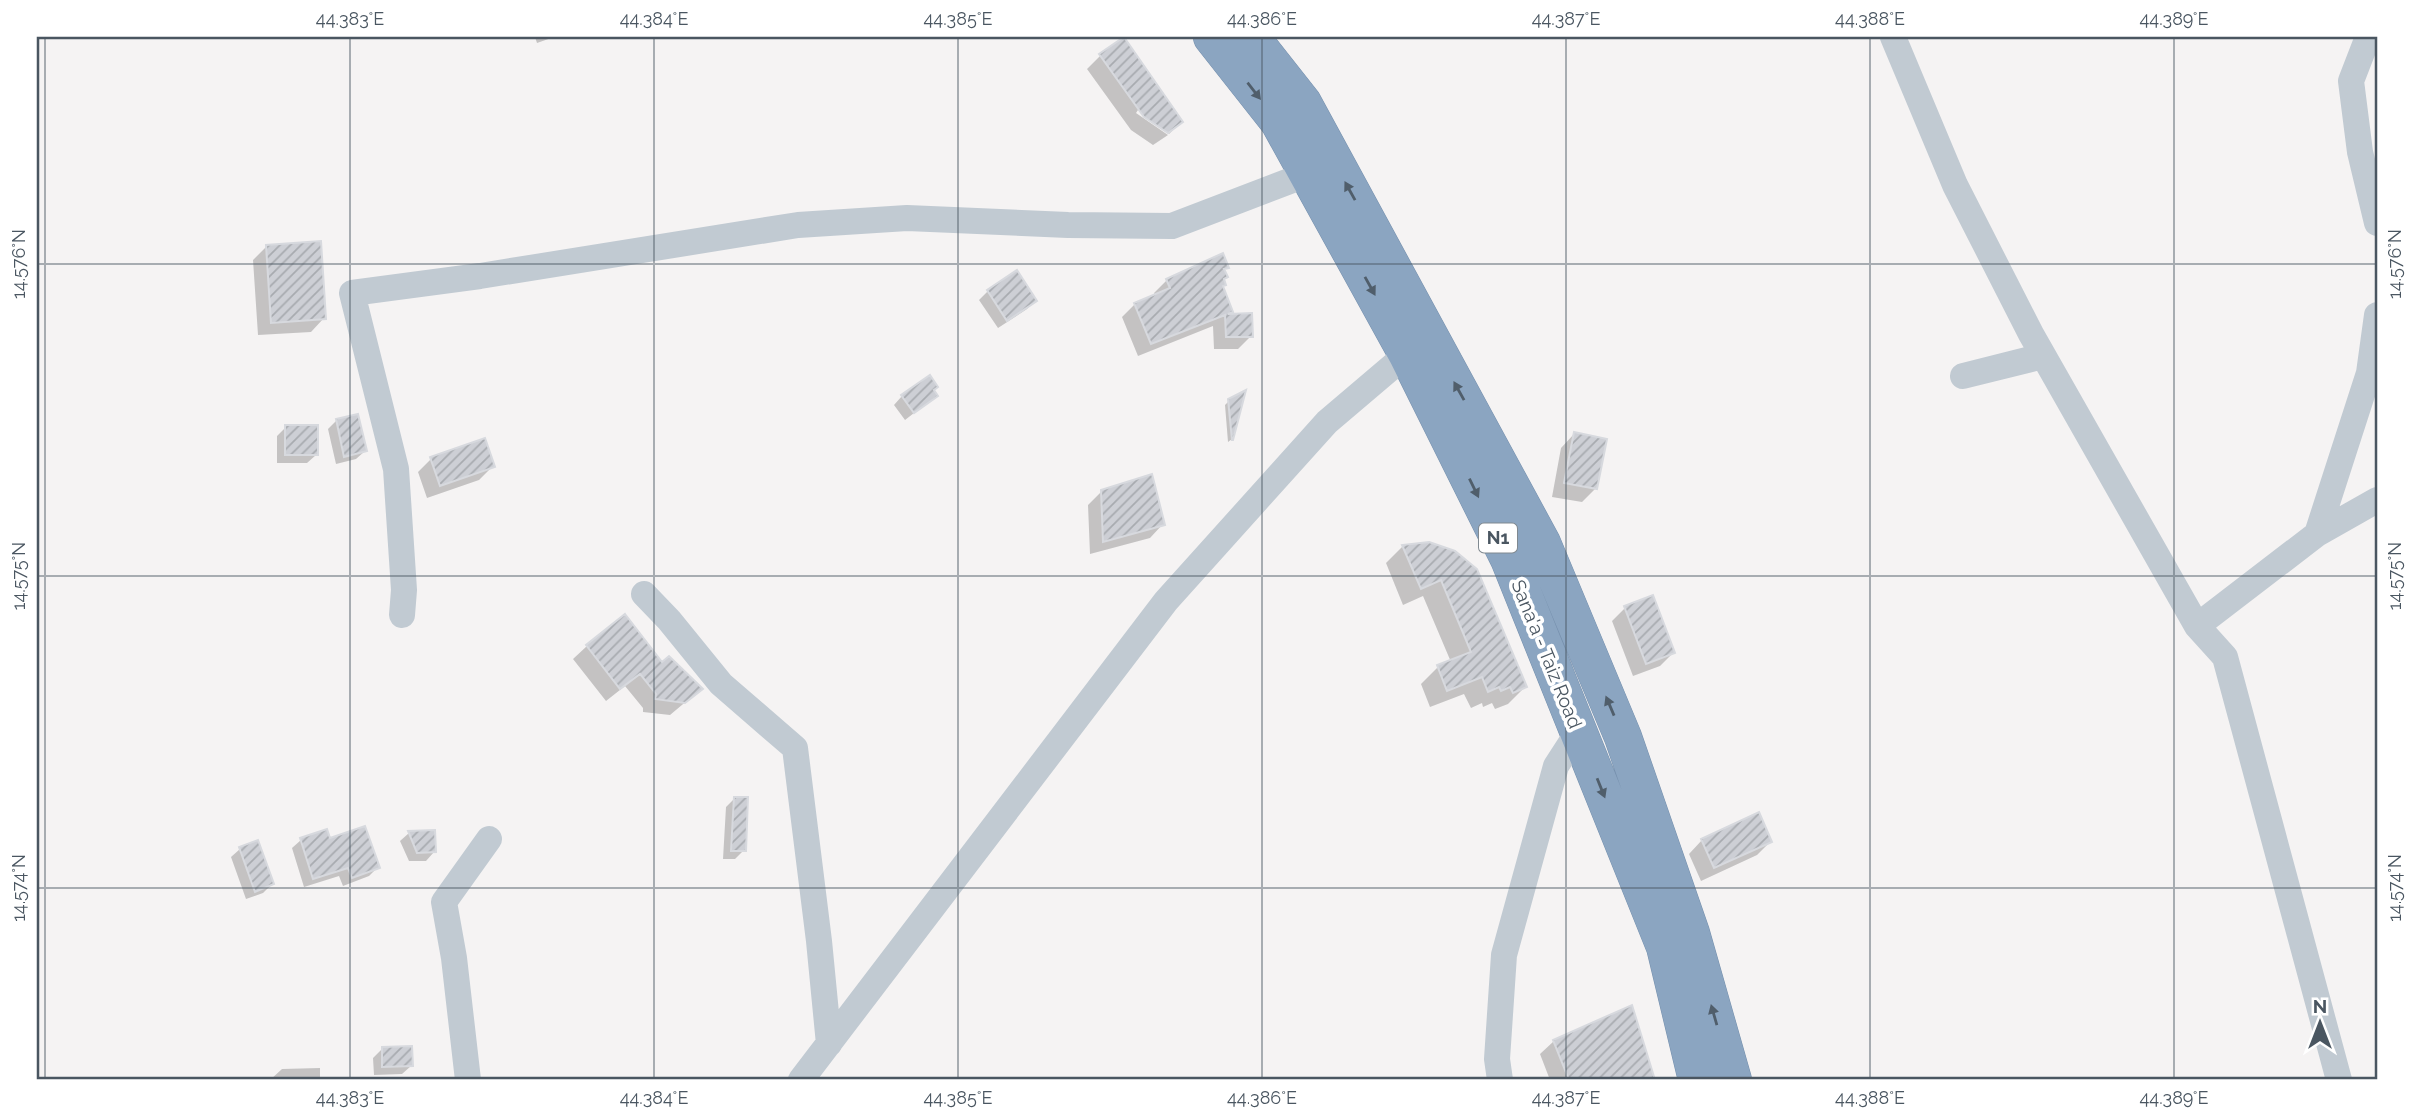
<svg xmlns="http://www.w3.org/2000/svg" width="2414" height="1117" font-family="Raleway,sans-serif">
<defs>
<pattern id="building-hatch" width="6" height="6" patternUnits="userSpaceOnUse" patternTransform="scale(1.75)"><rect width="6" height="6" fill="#cdcfd5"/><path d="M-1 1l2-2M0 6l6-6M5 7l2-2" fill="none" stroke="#a8abb0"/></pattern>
</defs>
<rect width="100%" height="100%" fill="#f5f3f3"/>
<path fill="#0003" d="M535,37H554L537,43Z
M1101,55L1181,122L1169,134L1166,129L1138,110L1136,113L1168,135L1153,145L1131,130L1087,69Z
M267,246L324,318L311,332L258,335L253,260Z
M1227,267L1223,271L1221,287L1231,311L1227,315L1251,336L1238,349H1214L1213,326L1138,356L1122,317L1135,304L1155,296L1154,293L1167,280Z
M988,291L1035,300L1027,309L998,328L979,300Z
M932,390L936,396L905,420L894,405L902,396Z
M1229,401L1232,439L1228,442L1225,405Z
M336,421L365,451L356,459L336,464L328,429Z
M286,427L316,455L307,463H277V436Z
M1574,434L1596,488L1582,502L1552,497L1561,448Z
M431,459L493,466L479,480L427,498L418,472Z
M1102,491L1163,524L1150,538L1090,554L1088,505Z
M1428,544L1525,687L1508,704L1495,709L1492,703L1483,707L1482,703L1471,708L1464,694L1430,707L1421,684L1438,667L1451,662L1423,596L1403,605L1386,563L1403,546Z
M1625,608L1673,653L1660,666L1633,676L1612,621Z
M587,646L662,664L701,689L670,715L643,712V708L625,686L606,701L573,659Z
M735,798L744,850L735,859H723L726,807Z
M434,832V852L426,861H409L400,841L409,833Z
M301,840H329L378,867L369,876L343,886L339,876L304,887L292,848Z
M1702,840L1770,842L1757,855L1701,881L1689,854Z
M257,843L272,884L263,893L246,899L231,857L240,849Z
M1554,1041L1650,1067L1653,1080H1550L1540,1054Z
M382,1049L411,1066L402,1074L374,1075L373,1058Z
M320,1068V1080H270L282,1069Z"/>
<path fill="url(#building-hatch)" stroke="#d7d9de" stroke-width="2" d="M1124,37L1183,122L1168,133L1144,117L1099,54Z
M321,241L326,319L271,323L266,245Z
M1223,253L1229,268L1224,269L1228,277L1224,279L1226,285L1223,286L1233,312L1228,314L1252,313L1253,337H1226L1225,315L1151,344L1134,303L1170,288L1166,279Z
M1017,270L1037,301L1007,321L987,290Z
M930,375L938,387L934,390L938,396L914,413L901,395Z
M1246,390L1233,440H1232L1228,399Z
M358,414L367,451L344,457L336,419Z
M285,425H318V455H285Z
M1574,432L1607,439L1597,489L1564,483Z
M485,438L495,467L440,486L430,457Z
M1152,474L1165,525L1103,542L1101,490Z
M1429,542L1455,551L1477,569L1527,687L1513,693L1510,687L1501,691L1499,687L1488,692L1482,677L1447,691L1437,665L1471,652L1441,580L1421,589L1402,545Z
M1653,595L1675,653L1646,664L1624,606Z
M625,614L662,662L669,656L703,689L685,703L655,699L656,694L640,674L620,689L586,645Z
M734,797H748L746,851H731Z
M1759,812L1772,842L1714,868L1701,839Z
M365,826L380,868L352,878L348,868L313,879L300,838L327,829L330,838Z
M435,830L436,852L417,853L408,831Z
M258,840L274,884L255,892L239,847Z
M1632,1005L1655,1080H1569L1553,1040Z
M412,1046L413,1066L382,1067V1047Z"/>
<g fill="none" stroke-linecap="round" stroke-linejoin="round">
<defs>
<path id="highway" d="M1212,37L1279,122L1407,354L1509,559L1665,947L1697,1080
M1251,37L1303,103L1542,543L1623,737L1691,933L1733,1080"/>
</defs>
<use href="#highway" stroke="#7690ad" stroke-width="38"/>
<path stroke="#c1cad2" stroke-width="26" d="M1893,37L1955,185L2031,334L2197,626L2225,657L2339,1080
M2368,37L2351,81L2360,152L2377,223
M1963,376L2043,356
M2317,534L2369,373L2377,315
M644,594L669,620L721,684L795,748L819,941L829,1044
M402,615L404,590L396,469L352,293L480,276L798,225L907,218L1068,225L1172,226L1308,174
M2197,626L2317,534L2377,500
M468,1080L454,958L444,902L489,839
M801,1080L1166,601L1327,422L1407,354
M1500,1080L1497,1059L1504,955L1556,766L1578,732"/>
<use href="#highway" stroke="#8ba5c1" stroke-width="37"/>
</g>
<defs><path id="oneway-solid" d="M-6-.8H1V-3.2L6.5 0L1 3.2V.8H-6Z" transform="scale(1.75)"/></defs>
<g fill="#505e6b">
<use href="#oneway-solid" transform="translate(1254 91) rotate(52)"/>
<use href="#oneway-solid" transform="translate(1350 191) rotate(-119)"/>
<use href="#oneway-solid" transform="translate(1370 286) rotate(61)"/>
<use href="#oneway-solid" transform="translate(1459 391) rotate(-119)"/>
<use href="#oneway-solid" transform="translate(1474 488) rotate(64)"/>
<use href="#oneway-solid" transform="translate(1610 706) rotate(-113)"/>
<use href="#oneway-solid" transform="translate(1601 788) rotate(68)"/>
<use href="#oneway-solid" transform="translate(1714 1015) rotate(-106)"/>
</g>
<path fill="none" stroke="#4a5661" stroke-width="2" stroke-opacity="0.45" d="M45,37V1080M350,37V1080M654,37V1080M958,37V1080M1262,37V1080M1566,37V1080M1870,37V1080M2174,37V1080M37,264H2377M37,576H2377M37,888H2377"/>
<g text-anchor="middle" stroke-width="7" stroke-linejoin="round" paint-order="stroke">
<rect fill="#fff" stroke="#808990" stroke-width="2" x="1479" y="523.5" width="38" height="29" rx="5"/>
<g font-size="18" font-weight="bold" fill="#4a5661">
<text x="1498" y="544">N1</text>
</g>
<g font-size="19" fill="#4a5661" stroke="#fff">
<text transform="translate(1547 654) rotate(68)" y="7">Sana'a - Taiz Road</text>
</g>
</g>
<rect width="2414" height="1117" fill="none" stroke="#ffffff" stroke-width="77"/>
<g transform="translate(2320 1023)" stroke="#ffffff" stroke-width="5" paint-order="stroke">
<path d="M0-5L12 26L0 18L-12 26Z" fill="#4a5661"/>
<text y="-10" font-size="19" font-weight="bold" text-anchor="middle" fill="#4a5661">N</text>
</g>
<rect x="38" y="38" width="2338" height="1040" fill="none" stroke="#4a5661" stroke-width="2.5"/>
<g font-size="18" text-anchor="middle" fill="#4a5661">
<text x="350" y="25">44.383°E</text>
<text x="654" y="25">44.384°E</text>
<text x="958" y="25">44.385°E</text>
<text x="1262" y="25">44.386°E</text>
<text x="1566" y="25">44.387°E</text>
<text x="1870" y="25">44.388°E</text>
<text x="2174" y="25">44.389°E</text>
<text transform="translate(19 264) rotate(-90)" y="6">14.576°N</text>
<text transform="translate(2395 264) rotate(-90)" y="6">14.576°N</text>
<text transform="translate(19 576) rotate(-90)" y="6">14.575°N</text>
<text transform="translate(2395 576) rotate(-90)" y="6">14.575°N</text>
<text transform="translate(19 888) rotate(-90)" y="6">14.574°N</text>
<text transform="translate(2395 888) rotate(-90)" y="6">14.574°N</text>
<text x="350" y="1104">44.383°E</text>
<text x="654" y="1104">44.384°E</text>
<text x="958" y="1104">44.385°E</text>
<text x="1262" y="1104">44.386°E</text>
<text x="1566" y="1104">44.387°E</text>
<text x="1870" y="1104">44.388°E</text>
<text x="2174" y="1104">44.389°E</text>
</g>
</svg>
